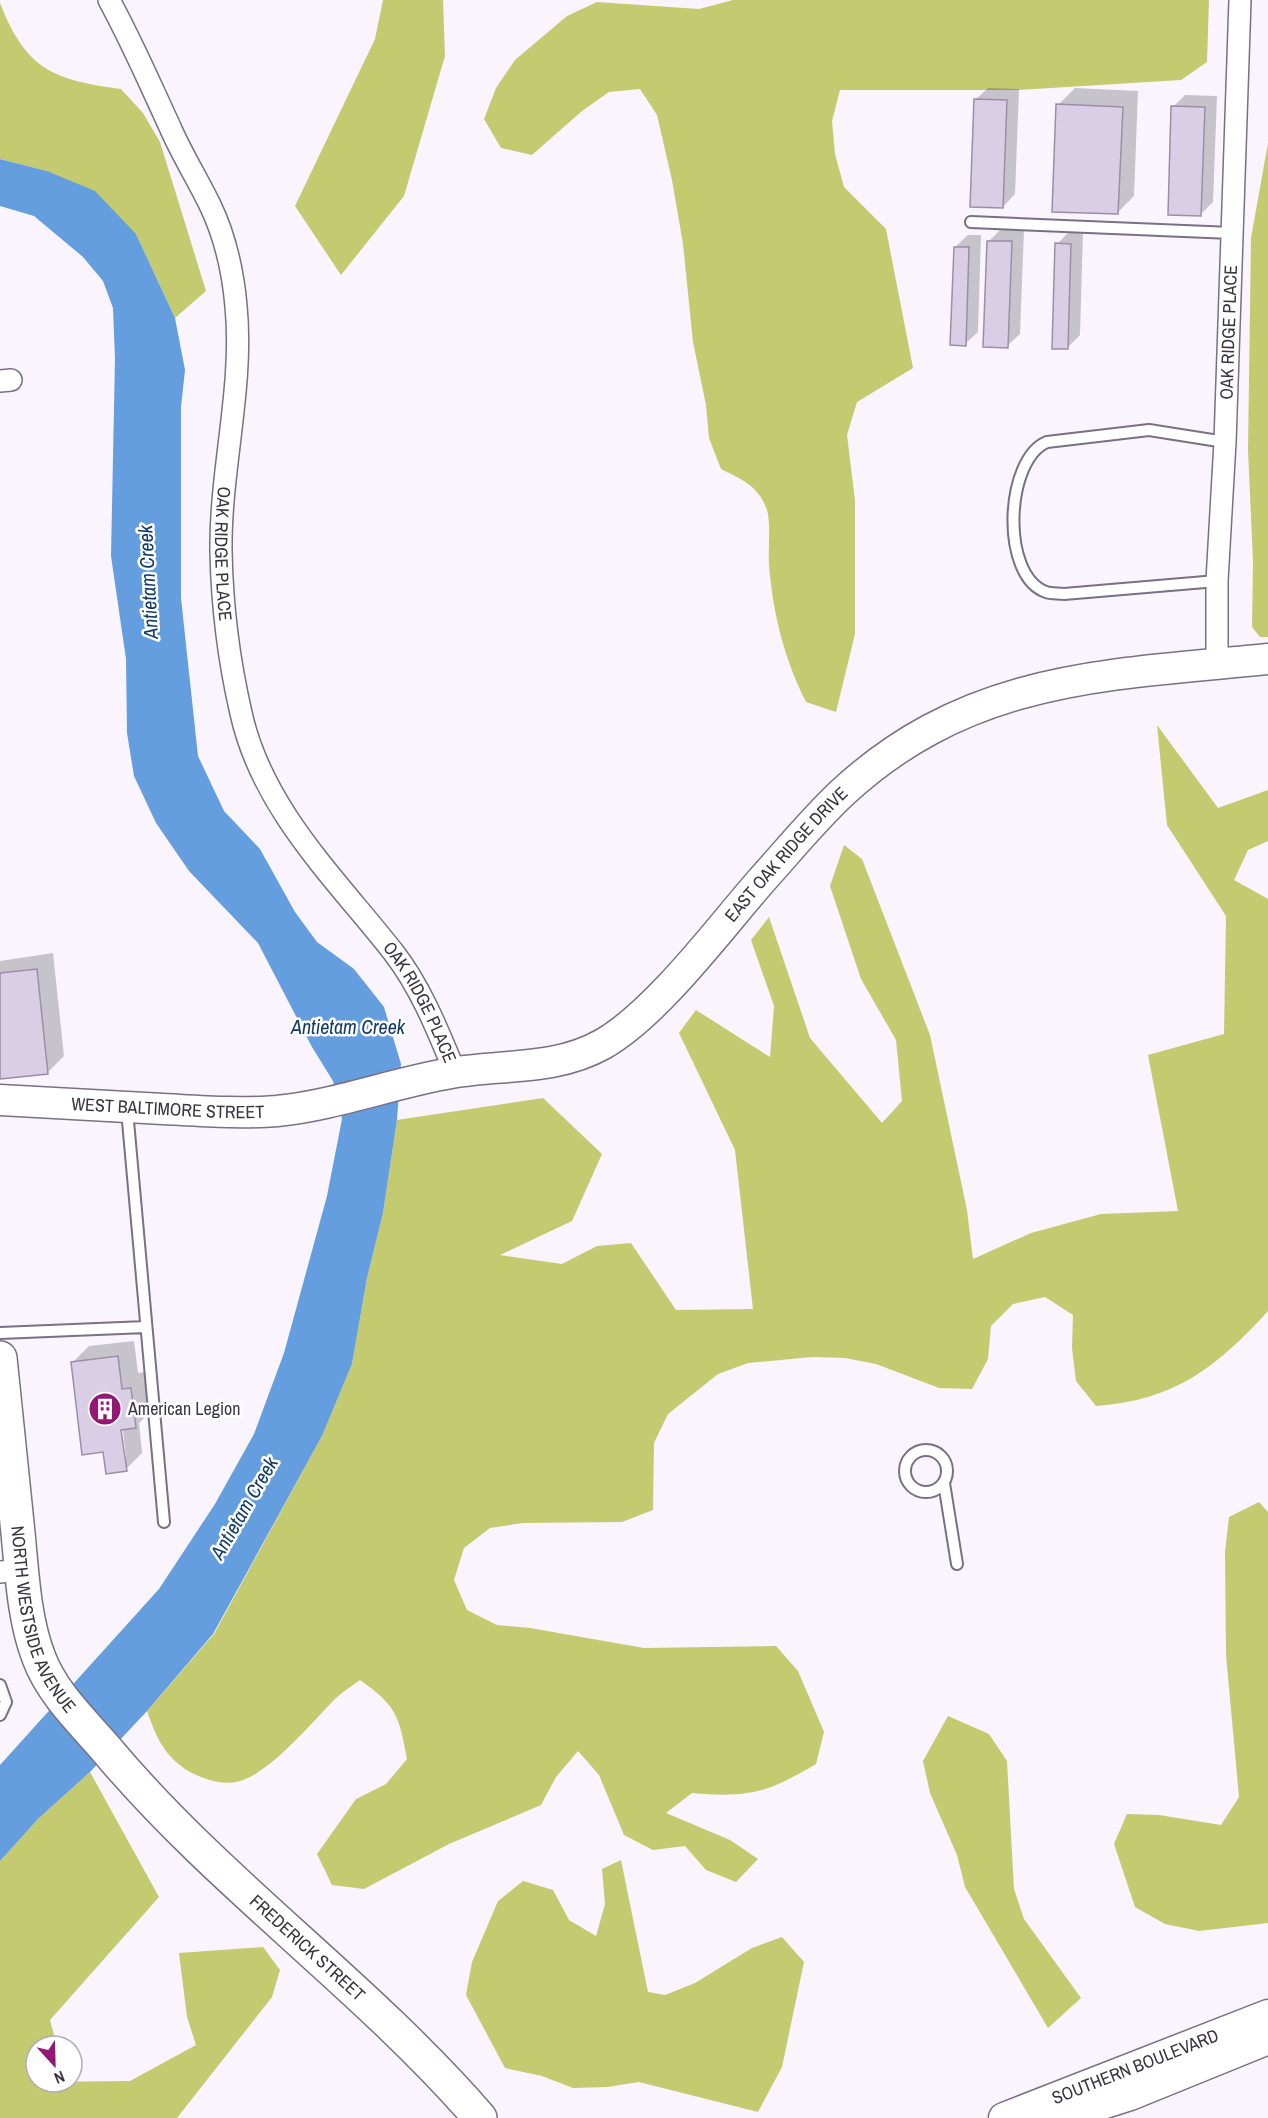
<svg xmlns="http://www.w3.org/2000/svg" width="1268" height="2118" font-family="'Archivo Narrow',sans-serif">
<rect width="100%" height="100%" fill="#f9f4fe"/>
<path fill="#c4ca6f" d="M383,0H443L445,56L404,196L341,275L295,206L375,39Z
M733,0H1209L1207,62L1181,80L1018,90H840L832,121L835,154L844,187L886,229L913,368L857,402L847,435L855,500V634L836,712L806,702C784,658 773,614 769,565C768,550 771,523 767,510C759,486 741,479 721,469L709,438L706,405L693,342L683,244L672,180L657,115L640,89L609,92L582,111L532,155L501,148L484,119L496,88L515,60L567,16L597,2L699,9Z
M0,3C26,70 54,80 121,89L143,113L160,142L206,291L175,318L136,234L47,171L0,159Z
M1268,143V637H1260L1252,627L1253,561L1248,450L1251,238Z
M1157,725L1218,808L1268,790V841L1248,850L1234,880L1268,899V1311C1216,1368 1175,1400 1096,1406L1076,1381L1072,1348L1073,1315L1045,1297L1013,1304L991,1326L988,1359L972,1389L939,1388L876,1364L845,1358L812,1357L748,1363L718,1374L668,1414L654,1443L653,1510L622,1522L523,1523L490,1528L464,1548L454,1580L467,1610L497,1625L530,1628L644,1648L776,1646L798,1671L824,1732L816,1764C767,1793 749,1798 692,1793L666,1813L730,1840L758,1859L736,1882L706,1870L685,1846L653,1850L624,1835L599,1775L578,1751L556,1777L541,1805L449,1844L364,1889L332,1885L317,1854L356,1799L386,1784L407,1759C399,1716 397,1706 360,1680C352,1686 342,1692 335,1699C312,1722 268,1776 236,1782C222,1785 204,1779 192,1773C165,1758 157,1739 147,1711L214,1634L322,1436L352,1364L367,1278L383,1213L397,1120L543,1098L602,1154L572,1221L500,1255L562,1264L597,1246L631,1243L676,1310L753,1309L735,1150L679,1033L696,1010L770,1057L774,1006L751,940L769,917L810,1038L882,1123L902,1101L896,1040L861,979L830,886L844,845L862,859L930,1035L967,1210L973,1259L1031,1233L1101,1214L1178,1211L1148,1055L1224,1034L1226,916L1167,825Z
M1259,1502L1268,1512V1923L1199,1931L1165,1924L1135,1907L1114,1844L1127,1814L1159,1815L1221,1825L1239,1797L1226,1655L1225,1552L1229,1517Z
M948,1716L989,1734L1007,1761L1014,1889L1024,1919L1081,1998L1048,2028L965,1887L957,1855L930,1793L923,1761Z
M90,1772L159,1897L50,2020L57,2046H36V2082L130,2081L196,2045L187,2017L179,1953L263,1947L280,1970L272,1997L177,2118H0V1861L39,1818Z
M621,1860L648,1992L665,1995L695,1983L752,1948L782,1937L804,1962L782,2067L758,2112L639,2082L607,2087L573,2088L542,2076L505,2068L466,1995L472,1962L498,1901L523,1881L553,1890L569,1920L596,1936L605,1904L602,1869Z"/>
<path fill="#649edf" d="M0,159L47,171L95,191L136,234L175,318L185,370L181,407V598L198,756L224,811L260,849L295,912L317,942L354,969L384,1007L401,1064L397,1120L383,1213L367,1278L352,1364L322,1436L213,1634L147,1711L90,1772L39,1818L0,1861V1765L159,1589L215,1504L254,1434L284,1353L327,1196L342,1119L333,1081L312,1047L258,943L189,871L156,823L134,776L127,733L126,659L111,556L115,359L113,308L103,281L83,257L34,216L0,206Z"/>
<path fill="#0003" fill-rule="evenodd" d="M988,88L1019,89L1015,194L1003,207L975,100Z
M1075,88L1138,91L1134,196L1117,213L1058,105Z
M1185,95L1217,96L1213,202L1200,215L1173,107Z
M1001,229L1024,230L1020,334L1007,346L989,241Z
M1069,232H1083L1080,335L1067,348L1057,244Z
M968,235H981L978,332L965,344L955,247Z
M53,953L64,1056L48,1072L0,1078V961Z
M134,1341L138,1373L147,1372L152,1410L139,1423L142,1453L126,1469L105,1450L72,1363L89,1346ZM119,1423H122L126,1457H123Z"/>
<path fill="#dacee7" stroke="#9a8fa6" stroke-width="1.5" d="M974,99L1007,100L1003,208L970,207Z
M1056,104L1123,107L1118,214L1052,212Z
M1171,106L1205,107L1201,216L1168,215Z
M987,241H1012L1008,348L983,347Z
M1055,243L1071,244L1068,349H1052Z
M954,247H969L966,346L950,345Z
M37,969L48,1074L0,1079V973Z
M118,1356L122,1389L131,1388L136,1428L121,1430L127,1471L106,1474L103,1452L82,1455L71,1362Z"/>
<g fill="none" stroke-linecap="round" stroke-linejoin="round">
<defs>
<path id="lane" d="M971,222L1232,233
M1217,581L1064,594C1059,593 1051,594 1046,592C1000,576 1005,459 1047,442L1149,430L1225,442
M127,1110L164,1522
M0,1333L146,1327
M905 1471a21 21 0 1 1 42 0a21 21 0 1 1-42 0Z
M944,1483L957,1564
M0,1685L6,1702L0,1715"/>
<g id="street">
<path id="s1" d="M109,0C132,42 150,84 170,127C181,153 197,178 210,205C225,236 233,272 236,306C244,387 220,469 221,551C222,605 229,661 241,713C262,809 336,879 394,953C421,988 438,1031 455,1072"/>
<path d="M0,381L11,380"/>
<path id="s2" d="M1217,664V581L1225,442L1240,0"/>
<path d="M0,1572L22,1570"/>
</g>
<g id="secondary">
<path id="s3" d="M0,1100C54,1103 109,1106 163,1109C201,1111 239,1114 277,1111C336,1105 393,1083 451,1073C503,1064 555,1071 603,1044C657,1013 719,929 761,881C788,851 814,819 843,792C970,675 1108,675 1268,659"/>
<path id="s4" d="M1004,2118L1268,2015"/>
<path d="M1058,2118L1130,2095L1268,2039"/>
</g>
<g id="primary">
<path id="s5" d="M0,1358C6,1416 12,1474 18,1533C22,1573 24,1620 39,1658C52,1693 82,1721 106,1749C219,1884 365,1985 480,2118"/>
</g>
</defs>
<use href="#lane" stroke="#7a6f85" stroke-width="14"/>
<use href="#street" stroke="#7a6f85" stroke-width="24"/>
<use href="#secondary" stroke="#7a6f85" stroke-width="33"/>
<use href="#primary" stroke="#7a6f85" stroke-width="36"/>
<use href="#lane" stroke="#fff" stroke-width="10"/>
<use href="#street" stroke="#fff" stroke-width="21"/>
<use href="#secondary" stroke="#fff" stroke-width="30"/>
<use href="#primary" stroke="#fff" stroke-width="33"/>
</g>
<defs>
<symbol id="building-disc" viewBox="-11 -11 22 22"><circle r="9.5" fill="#931875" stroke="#fff"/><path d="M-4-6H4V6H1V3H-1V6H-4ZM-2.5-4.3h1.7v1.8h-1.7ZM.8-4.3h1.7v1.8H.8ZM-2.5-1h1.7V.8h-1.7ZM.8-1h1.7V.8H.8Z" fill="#fff"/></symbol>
</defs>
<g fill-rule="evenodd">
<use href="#building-disc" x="86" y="1390" width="38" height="38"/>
</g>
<g text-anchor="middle" stroke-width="5" stroke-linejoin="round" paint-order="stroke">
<g font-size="18" fill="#39343e" stroke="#fff">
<text dy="6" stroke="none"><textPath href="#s2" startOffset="332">OAK RIDGE PLACE</textPath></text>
<text dy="6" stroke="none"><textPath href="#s1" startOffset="582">OAK RIDGE PLACE</textPath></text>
<text dy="6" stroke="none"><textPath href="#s3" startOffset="876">EAST OAK RIDGE DRIVE</textPath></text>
<text dy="6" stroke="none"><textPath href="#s1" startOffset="1086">OAK RIDGE PLACE</textPath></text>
<text dy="6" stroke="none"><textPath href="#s3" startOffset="168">WEST BALTIMORE STREET</textPath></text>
<text dy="6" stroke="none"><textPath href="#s5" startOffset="267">NORTH WESTSIDE AVENUE</textPath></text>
<text dy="6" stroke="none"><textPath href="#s5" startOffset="700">FREDERICK STREET</textPath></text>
<text dy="6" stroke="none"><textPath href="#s4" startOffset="141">SOUTHERN BOULEVARD</textPath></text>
</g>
<g font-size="18" fill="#39343e" stroke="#fff" text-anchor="start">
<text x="128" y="1415">American Legion</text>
</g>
<g font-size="20" font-style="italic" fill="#123b65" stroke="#fff">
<text transform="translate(148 582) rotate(-93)" y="7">Antietam Creek</text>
<text x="348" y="1034">Antietam Creek</text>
<text transform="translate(244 1508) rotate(-60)" y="7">Antietam Creek</text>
</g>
</g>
<g transform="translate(54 2064) rotate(158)"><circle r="28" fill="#ffffff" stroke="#b0aeb2" stroke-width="1.5"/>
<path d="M0-4.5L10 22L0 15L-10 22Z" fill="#931875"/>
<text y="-9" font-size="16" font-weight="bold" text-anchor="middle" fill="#39343e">N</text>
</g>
</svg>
